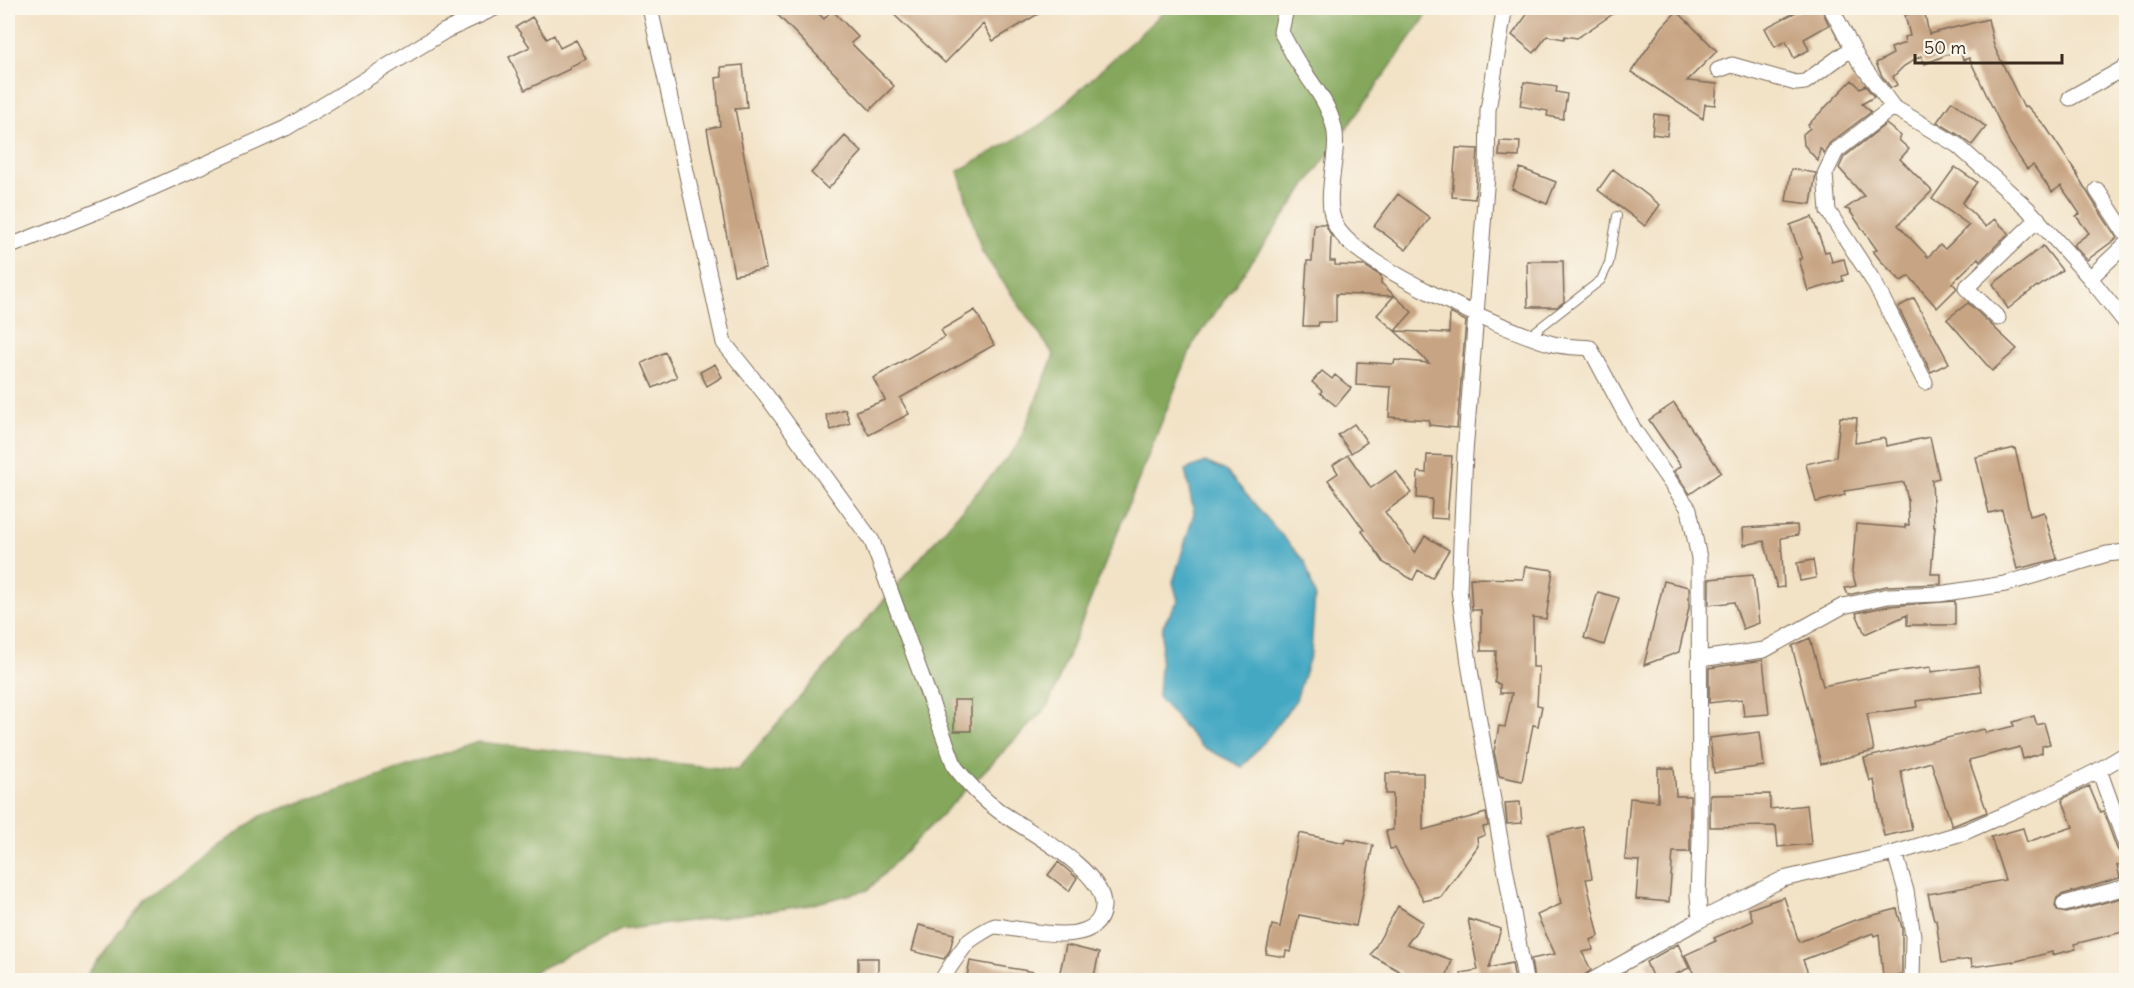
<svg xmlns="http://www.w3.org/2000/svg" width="2134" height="988" font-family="Delius,sans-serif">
<rect width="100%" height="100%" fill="#fbf7ec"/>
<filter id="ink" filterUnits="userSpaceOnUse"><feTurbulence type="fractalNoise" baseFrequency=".0167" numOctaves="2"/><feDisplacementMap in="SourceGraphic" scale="12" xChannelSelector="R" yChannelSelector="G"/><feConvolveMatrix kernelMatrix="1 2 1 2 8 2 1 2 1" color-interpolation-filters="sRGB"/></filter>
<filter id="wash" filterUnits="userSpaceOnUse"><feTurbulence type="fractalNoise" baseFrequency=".008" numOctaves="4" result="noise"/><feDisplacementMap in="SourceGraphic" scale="24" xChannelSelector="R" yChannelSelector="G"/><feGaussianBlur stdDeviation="1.35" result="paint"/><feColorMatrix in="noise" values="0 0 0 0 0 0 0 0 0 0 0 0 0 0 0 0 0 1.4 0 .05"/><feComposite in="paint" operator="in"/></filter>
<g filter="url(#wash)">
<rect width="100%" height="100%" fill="#f2e2c6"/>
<path fill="#84a75c" stroke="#60683d" stroke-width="1.5" d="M1168,8H1432L1193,344L1048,706L868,890L805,906L621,930L517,980H83L144,899L261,816L478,742L737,770L1018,445L1054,355L982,252L958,171L1044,123Z"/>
<path fill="#44a8c3" stroke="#406970" stroke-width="1.5" d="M1205,462L1226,471L1305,562L1315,594L1311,653L1296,700L1269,736L1242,767L1201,746L1158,697L1163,625L1178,601L1173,582L1194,513L1185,470Z"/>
<g id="blocks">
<path fill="#c7a483" d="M771,8H813L824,19L832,10L858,37L851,43L894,86L870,110Z
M887,8H1048L993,41L983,24L945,63Z
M1529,8H1598V11L1613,14L1577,38L1565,36L1564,39L1547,36L1534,53L1512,35L1526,16Z
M1804,8H1821L1829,25L1804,39L1809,50L1794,58L1786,41L1775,47L1765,28Z
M1924,10L1929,34L1988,19L1994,46L2024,108L2027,106L2046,127L2078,175H2077L2092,200L2117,238L2087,260L2073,245L2089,233L2076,216L2080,214L2061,186L2052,192L2033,165L2027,169L2010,144L1969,58L1963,60L1960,49L1925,64L1921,56L1904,66L1893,77L1897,85L1891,88L1882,76L1876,63L1893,54L1891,48L1905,43L1904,37L1910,36L1905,15Z
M1677,11L1717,51L1687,81L1717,84L1715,105L1705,104L1703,119L1631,72L1662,27Z
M532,17L547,39L554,35L560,48L576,40L586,59L569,67L570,69L525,90L509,57L530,47L516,27Z
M743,65L747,108L735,109L766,269L734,275L707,129L720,126L716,78L722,77L721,67Z
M1852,80L1860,88L1865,85L1874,97L1862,104L1871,112L1830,143L1824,153L1820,148L1818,161L1804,145L1803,134L1810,128L1808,125Z
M1524,82L1557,87L1556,92L1567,94L1563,119L1547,116L1548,111L1520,106Z
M1952,101L1986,127L1972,145L1962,137L1937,122Z
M1654,114L1669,116L1667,136L1652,134Z
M1886,124L1901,136L1899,140L1909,149L1900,159L1932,191L1898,225L1928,257L1940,245L1945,249L1969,225L1932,199L1955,167L1977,182L1962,203L1986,227L1994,219L2009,233L1980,261L1978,258L1952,283L1957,288L1937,308L1909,276L1901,281L1880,260L1873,251L1877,250L1849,210L1845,209L1864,196L1839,168L1844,157Z
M845,136L862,152L828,189L811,173Z
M1500,141L1520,142L1519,157L1499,156Z
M1456,148L1478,149L1475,199L1452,197Z
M1520,168L1556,182L1547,204L1512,189Z
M1613,169L1660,205L1645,226L1598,190Z
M1791,169L1816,173L1811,204L1786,201Z
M1398,194L1430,218L1406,250L1374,226Z
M1812,217L1825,252L1829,251L1832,262L1844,259L1848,274L1842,276L1843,281L1808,291L1799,259H1802L1790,225Z
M1314,224H1325L1331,235L1330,261H1335V265L1365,266L1381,276V283L1412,312L1395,331L1377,315L1394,296L1336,294V322H1319L1318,326H1303L1307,261H1312Z
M2043,246L2062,270L2038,287L2037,286L2008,309L1993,284Z
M1527,261H1563L1564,302L1557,307H1528Z
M1914,298L1949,363L1931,372L1898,307Z
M1968,303L2017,349L1992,371L1947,319Z
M975,310L994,345L900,398L909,414L869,435L856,411L885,400L873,378L945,337L941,330Z
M1450,313L1466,321L1457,428L1429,425V420L1389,417L1391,387L1356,385L1357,362L1394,364L1395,360L1429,363L1395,331L1449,333Z
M665,352L677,377L653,388L642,363Z
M715,364L722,377L707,386L700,372Z
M1322,371L1332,379L1335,375L1351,388L1336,406L1320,393L1322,391L1312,382Z
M1674,403L1721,472L1690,494L1674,471L1681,466L1649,420Z
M845,409L850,423L831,430L826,415Z
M1840,417L1857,418L1855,443L1885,438L1886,446L1930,437L1939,478L1932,480L1934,527H1935L1931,574H1941V584L1887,586L1848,595L1845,588L1856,586L1852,572L1856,524L1905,528V525H1909L1908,501L1904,482L1844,491L1845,495L1816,502L1806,464L1836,457Z
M1354,424L1367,442L1351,453L1338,435Z
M2015,448L2030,516L2044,512L2057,559L2017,569L2002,510L1989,513L1976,457Z
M1348,455L1371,488L1396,471L1411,493L1385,512L1415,553L1425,536L1449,550L1432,578L1418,570L1413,580L1384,563L1362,531L1364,530L1328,480L1338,473L1333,465Z
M1427,455L1452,456L1447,519L1431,518L1432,499L1417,498L1418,472L1426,473Z
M1797,525L1798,535L1781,538L1784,587L1777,588L1764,541L1744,545L1743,528Z
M1813,560L1816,578L1800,581L1797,563Z
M1525,566L1553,570L1546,619L1533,617V667H1539L1537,705L1542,706L1538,726L1533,725L1522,781L1499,776L1494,752L1499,726L1505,727L1512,693H1500V684L1495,683L1496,651H1481V610H1472L1470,578L1523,579Z
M1753,575L1759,623L1743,629L1734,602L1709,605V579Z
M1664,581L1689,587V608L1679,652L1644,665Z
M1598,592L1619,598L1604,645L1584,638Z
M1955,601V625H1907V615L1865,634L1856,613L1889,606Z
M1810,638L1823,686L1892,672L1931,667V672L1978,666L1982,692L1916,701L1917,707L1867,714L1874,751L1821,764L1792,646Z
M1763,660L1769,714L1744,716L1742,699L1709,703V668Z
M954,700H971V731H954Z
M2034,716L2037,725L2044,723L2050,744L2042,746V753L2023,759L2020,747L1969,760L1987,812L1952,826L1931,762L1901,771L1912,830L1884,836L1874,780L1870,781L1864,758L1984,729L1986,733L2014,726L2013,722Z
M1760,732L1764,766L1714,773L1710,738Z
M1658,768H1674L1676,796H1690V852H1673L1669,902L1636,899L1639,861L1625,860L1630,798L1658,801Z
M1386,773H1423V830L1486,813L1488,826L1483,827L1485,835L1477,838L1478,846L1441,897L1424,901L1395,848L1390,849L1386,831L1393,830V794H1386Z
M2089,786L2100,812L2103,811L2117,849L2120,853L2127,854V863L2117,865L2120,878L2061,895L2057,898L2055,906L2058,911L2066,913L2125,897L2127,931L2074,944L2076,949L2052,955V952L2013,962V961L1972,967L1971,959L1942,963L1936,920H1934L1928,894L2005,880L1991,837L2023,828L2027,842L2073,827L2062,799Z
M1770,794V809L1807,805L1811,844L1778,847L1776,826L1710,827V795Z
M1520,802L1522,823L1507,824L1505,803Z
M1583,827L1592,878L1586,879L1599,936L1591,940L1593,950L1582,952L1591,970L1585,975L1583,981H1534L1531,959L1555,954L1537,915L1561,904L1548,834Z
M1299,833L1345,843L1346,839L1373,845L1356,926L1299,915L1291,952L1286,951L1285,957L1266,954L1272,925L1280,927Z
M1058,862L1077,878L1069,891L1048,875Z
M1784,897L1799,942L1855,920L1897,909L1902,928V975L1883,977L1879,934L1874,936L1873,933L1803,960L1811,981H1697L1685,955L1716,941L1714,938L1753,921L1749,909Z
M1398,906L1423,922L1407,944L1452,960L1445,981H1414L1400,975L1401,972L1371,955Z
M1468,919L1501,929L1489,968L1512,963L1515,981H1462L1461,973L1478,970Z
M919,925L954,934L950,950L944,959L912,951Z
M1678,944L1689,968L1661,981H1654L1646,962Z
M1066,945L1099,953L1093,981H1076L1059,976Z
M858,958H878V981H858Z
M970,961L1034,972V981H966Z"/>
</g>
</g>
<g filter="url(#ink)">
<use href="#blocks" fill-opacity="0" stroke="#7b6a59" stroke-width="1.5"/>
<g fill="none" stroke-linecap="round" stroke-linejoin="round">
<defs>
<path id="lane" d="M1529,336L1601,280L1609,263L1617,216"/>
<path id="street" d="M650,8L724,343L766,395L872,541L955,767C968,784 981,798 999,811C1025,830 1106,870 1103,907C1099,948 1035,931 1008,928C1004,927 998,926 995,926C990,927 971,939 967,943C961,951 947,971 942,980
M1286,8L1281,32C1287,42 1292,54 1299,64C1312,84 1328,102 1334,127C1341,154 1321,199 1336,226C1356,265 1508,332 1553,344C1565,347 1578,347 1590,348L1634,430L1689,509L1699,558L1700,840L1698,895L1700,920
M1508,8L1504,12L1488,110L1487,175L1465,453L1459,590L1470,670L1525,980
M1831,8L1859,61L1893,107L1957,145L2027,208L2090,278L2126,323
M1718,70L1732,65L1796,83L1805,82L1852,48
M2070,98L2126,67
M1893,107L1836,151L1825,174L1828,211L1874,282L1925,382
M2097,190L2126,234
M8,247L125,200L286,128L445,31L495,8
M2090,278L2126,244
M1998,318L1966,288L2038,219
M1700,659L1764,650L1843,606L1888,596L1939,594L2005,584L2107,554L2126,552
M2099,770L2126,845
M1895,853L1906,891L1913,936L1912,980
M2064,904L2126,887
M1593,980L1700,920L1783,879L1895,853L1965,832L2045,797L2099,770L2126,754"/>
</defs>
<use href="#lane" stroke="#7b6a59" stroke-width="10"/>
<use href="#street" stroke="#7b6a59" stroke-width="17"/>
<use href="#lane" stroke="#fff" stroke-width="8"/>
<use href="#street" stroke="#fff" stroke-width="15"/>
</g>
</g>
<rect width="2134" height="988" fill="none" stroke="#fbf7ec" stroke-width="30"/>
<path d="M1915 54v9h147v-9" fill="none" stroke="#3b2a1e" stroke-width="3"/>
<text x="1924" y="54" font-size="18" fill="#3b2a1e" stroke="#fbf7ec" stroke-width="4.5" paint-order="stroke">50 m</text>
</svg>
